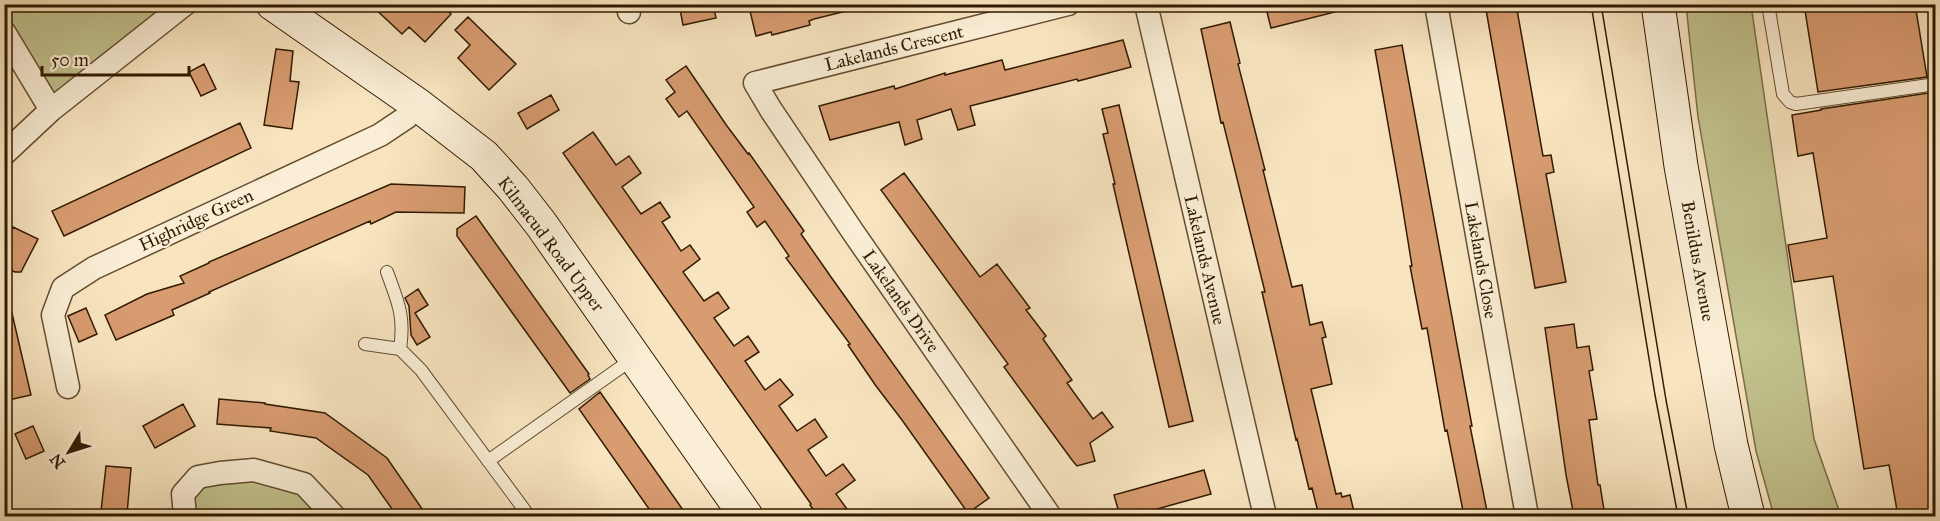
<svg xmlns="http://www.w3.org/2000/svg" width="1940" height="521" font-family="'IM FELL Great Primer',serif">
<rect width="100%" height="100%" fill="#f8e5c0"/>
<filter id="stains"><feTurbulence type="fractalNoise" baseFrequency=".00333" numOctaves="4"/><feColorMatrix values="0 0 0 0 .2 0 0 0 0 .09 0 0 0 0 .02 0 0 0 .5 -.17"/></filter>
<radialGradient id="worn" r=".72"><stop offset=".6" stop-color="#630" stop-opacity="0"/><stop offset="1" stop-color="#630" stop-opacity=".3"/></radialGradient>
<path fill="#c2c38f" stroke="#7a6e48" stroke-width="1.5" d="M4,5H185L51,110L5,32Z
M1686,5H1751L1814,439L1841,516H1774L1756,451L1698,117Z
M198,477L304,484L333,516H186Z"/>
<path fill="#d89c71" stroke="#311a00" stroke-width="1.5" d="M370,4H441L451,14L425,42L409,27L402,34Z
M679,4H713L716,18L683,25Z
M764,4H847V11L814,19L809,21L810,25L772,35L771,32L756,36L750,11L764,7Z
M1265,4H1343V10L1271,28Z
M1485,4H1516L1543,156L1551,155L1554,172L1546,174L1566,282L1535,288Z
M1804,4H1915L1927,77L1818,92Z
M468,17L516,64L489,90L458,58L470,45L455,30Z
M1230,22L1240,63L1238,64L1265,170H1263L1292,287L1302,285L1310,325L1322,322L1326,337L1322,338L1332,384L1311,389L1336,494L1341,493L1342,497L1350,495L1355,516H1319L1312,488L1309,489L1297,439L1296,440L1262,292H1265L1223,122L1221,123L1201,29Z
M1123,40L1131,67L1078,81L1077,79L970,106L975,125L958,130L951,109L917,120L922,139L905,145L899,122L830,140L819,106L894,86L895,89L945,73V75L1002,60L1005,70Z
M1402,45L1472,426H1470L1488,516H1464L1447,430L1445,431L1427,328L1422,329L1410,266H1412L1401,198L1375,50Z
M276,49L293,51L290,81L299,82L292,129L264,125Z
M204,64L216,89L201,96L189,72Z
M686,66L727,126L748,154L749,153L804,231L801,234L831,277L989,498L968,513L902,420L876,386L848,345L850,344L786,258L789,256L765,221L757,227L747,212L754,207L687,111L679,117L666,99L675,92L666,80Z
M1935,92V516H1898L1889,465L1864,469L1833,276L1794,282L1788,245L1827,238L1813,153L1798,156L1792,115L1821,110V109Z
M551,95L559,110L527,129L518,113Z
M1119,105L1193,421L1169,427L1113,184H1115L1103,134L1108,133L1102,109Z
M240,123L251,148L64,236L52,211Z
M593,132L616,165L629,156L641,173L622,187L641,214L660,202L670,217L662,222L681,251L690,245L700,259L683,272L704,301L718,292L729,308L714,318L734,346L748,336L759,352L745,361L765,390L780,379L793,395L779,406L797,431L815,419L827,437L808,450L826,476L843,464L855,480L836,494L852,516H818L810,505L811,504L563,153Z
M904,173L980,277L997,264L1030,308L1026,310L1046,336L1043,339L1072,380L1067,383L1093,419L1102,412L1113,427L1090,443L1095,461L1077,466L1072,460L1004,367L1008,364L881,190Z
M391,184L465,187L464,213L396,212L371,224L370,221L209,292L210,293L172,310L174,315L116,340L105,315L147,294L184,283L180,276L209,263V262Z
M476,216L589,374L588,375L590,379L570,393L457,236V229Z
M13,227L38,239L21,272H15L4,267V244Z
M418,289L428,305L415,313L430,337L417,345L411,335L409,306L405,298Z
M86,308L97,334L79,342L68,316Z
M4,309H11L31,395L4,401Z
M1574,324L1577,348L1589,346L1593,370L1589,371L1597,419L1589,420L1598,485H1600L1605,516H1574L1566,475L1545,328Z
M600,392L683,510L674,516H654L579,409Z
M219,399L265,403V404L325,413L387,458L427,516H397L368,475L316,438L270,431L271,428L217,424Z
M183,404L195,426L155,448L143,426Z
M33,426L44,451L26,459L15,434Z
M106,466L131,468L127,514L101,511Z
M1204,470L1211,494L1132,516H1120L1114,495Z"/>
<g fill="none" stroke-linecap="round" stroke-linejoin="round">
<defs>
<path id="lane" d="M1768,4L1783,94L1790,102L1796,104L1936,84
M387,272C398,302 405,316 400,349L421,370L529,516
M365,344L400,349
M488,461L634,358"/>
<path id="street" d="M628,4L629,12
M1146,4L1265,516
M1436,4L1527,516
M4,32L51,110
M4,154L51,110L185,4
M68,387L53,315L63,288L94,268L380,135L407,117L418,105
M185,516L183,494L198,477L220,473L254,470L304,484L334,516
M1050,516L853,232L771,110L755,83L1068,4"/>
<path id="secondary" d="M273,4L418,105L484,156L513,188L541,224L746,516
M1658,4L1681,166L1731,445L1748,516"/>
</defs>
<use href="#lane" stroke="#634d30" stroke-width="14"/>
<use href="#street" stroke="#634d30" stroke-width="25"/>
<use href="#secondary" stroke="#311a00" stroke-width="35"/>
<use href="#lane" stroke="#faeed6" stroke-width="12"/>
<use href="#street" stroke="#faeed6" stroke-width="22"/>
<use href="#secondary" stroke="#faeed6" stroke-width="33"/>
<path stroke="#311a00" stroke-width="1.5" d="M1591,4L1655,395L1678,516
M1601,4L1666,400L1688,516"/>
</g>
<g text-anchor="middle" stroke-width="4.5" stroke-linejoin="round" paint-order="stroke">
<g font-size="18" fill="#311a00" stroke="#faeed6">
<text transform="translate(894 48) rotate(-14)" y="6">Lakelands Crescent</text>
<text transform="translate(196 220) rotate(-25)" y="6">Highridge Green</text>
<text transform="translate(551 244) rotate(53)" y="6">Kilmacud Road Upper</text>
<text transform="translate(1205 260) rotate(77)" y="6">Lakelands Avenue</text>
<text transform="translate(1481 260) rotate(80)" y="6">Lakelands Close</text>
<text transform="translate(1698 261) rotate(80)" y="6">Benildus Avenue</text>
<text transform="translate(901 301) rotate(55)" y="6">Lakelands Drive</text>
</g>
</g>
<rect width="1940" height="521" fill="none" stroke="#f8e5c0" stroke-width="24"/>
<rect x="6" y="6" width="1928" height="509" fill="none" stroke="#311a00" stroke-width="3"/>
<rect x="12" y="12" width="1916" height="497" fill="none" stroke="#311a00" stroke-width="1.5"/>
<g transform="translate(69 452) rotate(232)" stroke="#faeed6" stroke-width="4.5" paint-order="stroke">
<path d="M0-4.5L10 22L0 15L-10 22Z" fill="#311a00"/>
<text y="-9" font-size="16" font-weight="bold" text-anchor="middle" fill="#311a00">N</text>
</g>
<path d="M42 66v9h147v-9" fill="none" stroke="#311a00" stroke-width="3"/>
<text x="51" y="66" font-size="18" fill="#311a00" stroke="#faeed6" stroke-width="4.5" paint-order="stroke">50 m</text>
<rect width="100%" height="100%" filter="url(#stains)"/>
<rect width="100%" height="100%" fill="url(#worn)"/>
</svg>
